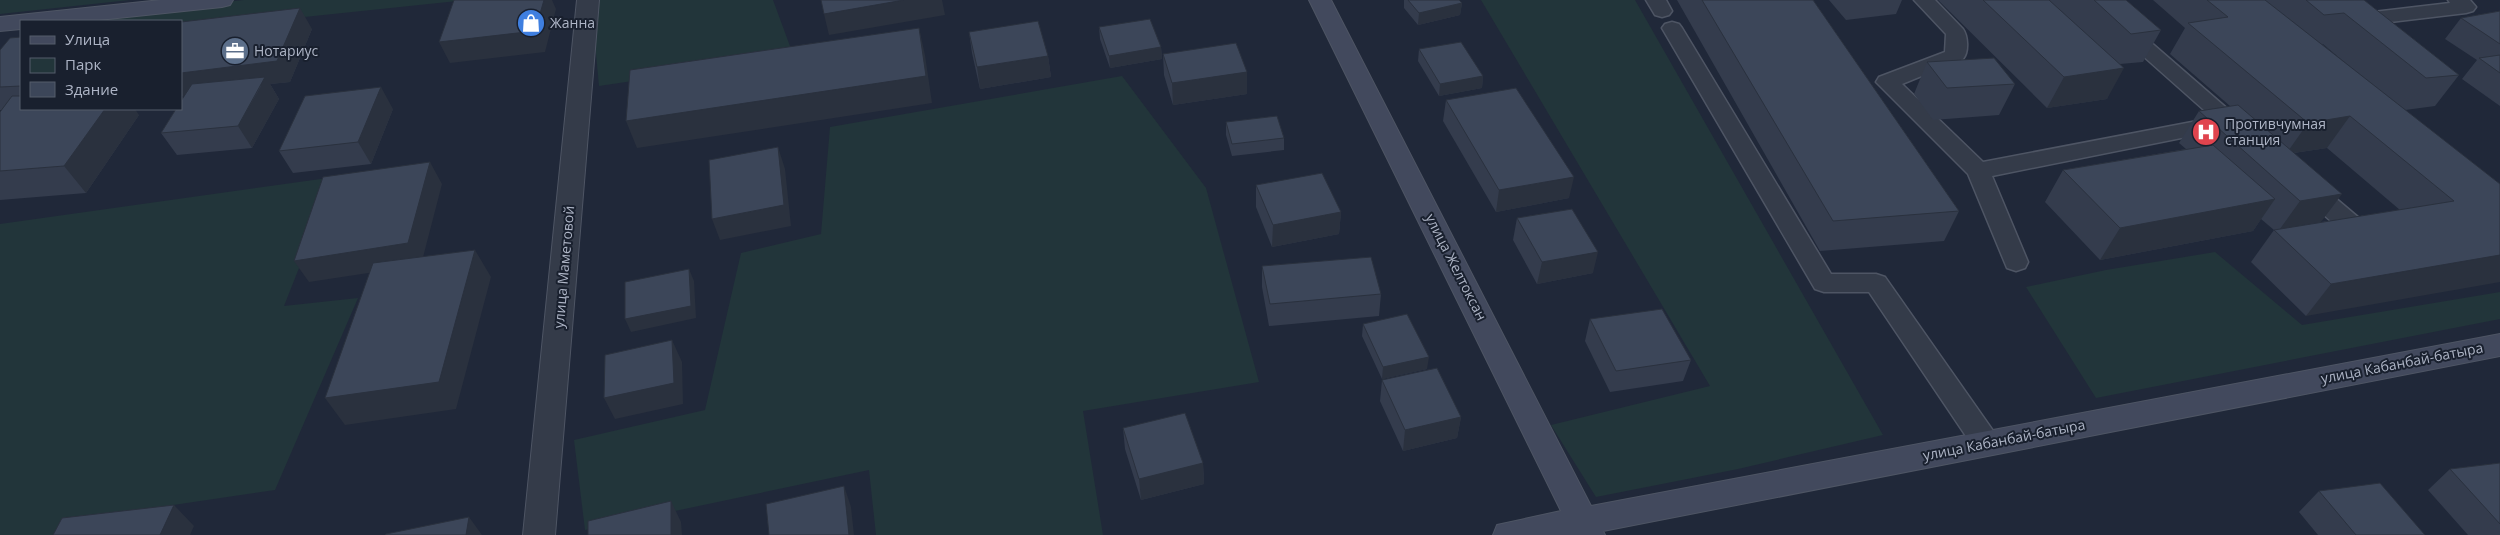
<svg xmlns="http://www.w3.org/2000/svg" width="2500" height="535" font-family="'Open Sans',sans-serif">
<rect width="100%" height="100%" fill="#202839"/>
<path fill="#22353a" d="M0,0H130L0,14Z
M244,0H467L181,30V21H42Z
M591,0H773L794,57L599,86Z
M1481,0H1635L1883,435L1738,469L1596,497L1551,425L1710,386Z
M1122,76L1206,188L1259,382L1083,411L1103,535H876L869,470L585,530L574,440L705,410L741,253L821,234L830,127Z
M335,177L284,306L358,298L275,490L92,517L78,535H0V224Z
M2215,252L2302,325L2500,292V319L2096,398L2026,287L2106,270Z"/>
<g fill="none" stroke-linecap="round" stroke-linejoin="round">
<defs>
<path id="lane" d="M1646,0H1666L1672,11L1669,15L1662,17L1655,15Z
M1914,0H1935L1963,29C1968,36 1969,52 1963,59L1902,84L1983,162L2213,118L2080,0H2102L2253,131L2250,136C2239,139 2234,136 2226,129L1992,176L2028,262L2025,268L2016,271L2007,268L1968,174L1876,82L1879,77L1945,52L1946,34Z
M2448,0H2470L2476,7L2473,11L2466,13L2365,25L2358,23L2355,19L2358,15L2365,13L2450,3Z
M1672,22L1679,24L1682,28L1831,274H1876L1885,277L1996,435L2000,443L1996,451L1986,454L1976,451L1869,292H1824L1815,289L1662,28L1665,24Z
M2306,178L2314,180L2359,218L2362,224L2359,230L2350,232L2341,230L2298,192L2294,186L2298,180Z"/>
<path id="street" d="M577,0H599L555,535H523Z"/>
<path id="secondary" d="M161,0H233L230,5L222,7L89,21H21V29L0,31V17Z
M1309,0H1331L1591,506L2500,334V356L1603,531L1605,535H1493L1497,525L1561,511Z"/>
</defs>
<use href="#lane" stroke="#4e5564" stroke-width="3"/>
<use href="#street" stroke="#4e5564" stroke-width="2"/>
<use href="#secondary" stroke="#4e5564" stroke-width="2"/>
<use href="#lane" fill="#343b49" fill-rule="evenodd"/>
<use href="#street" fill="#343b49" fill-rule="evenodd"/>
<use href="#secondary" fill="#42495d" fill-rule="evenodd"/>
</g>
<path fill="#343c4d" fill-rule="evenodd" d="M1404,0H1459L1462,3L1460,15L1418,25L1404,8Z
M1677,0H1813L1959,211L1944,241L1820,251Z
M1829,0H1902L1896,14L1846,20Z
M1938,0H2126L2161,30L2143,62L2120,64L2107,99L2047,108Z
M2153,0H2364L2459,75L2435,106L2405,110L2500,184L2306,316L2251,262L2274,230L2261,219L2253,231L2100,260L2045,202L2063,170L2186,149L2179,143L2199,111L2230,106L2170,54L2185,28ZM2322,44H2323L2350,67ZM2327,148L2400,210L2321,222L2294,153Z
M2500,11V106L2462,79L2477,60L2445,39L2461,18Z
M181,22L312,29L290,82L270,84L279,99L252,148L177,155L161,133L185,95L181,96Z
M1099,27L1161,47L1162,59L1110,68L1100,39Z
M969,32L1048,56L1051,77L980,89L972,53Z
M21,37V109L139,115L86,193L0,200V112L2,110H0V50Z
M1419,49L1483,76L1482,88L1439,96L1418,61Z
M1163,54L1247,94L1173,105L1164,75Z
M1927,62L2015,84L1999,115L1933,120L1914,94Z
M1446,100L1569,198L1496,212L1443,121Z
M393,109L371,164L293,173L279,151Z
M1226,122L1284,138V150L1232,156L1226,135Z
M1256,185L1341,212L1339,234L1272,247L1256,207Z
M1517,218L1593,273L1537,284L1513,240Z
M1262,266L1381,294L1379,316L1269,326L1262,287Z
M1590,319L1691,360L1683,381L1610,392L1585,341Z
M1363,324L1427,369L1382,379L1362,336Z
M1382,380L1461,417L1457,438L1403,451L1380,401Z
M1123,428L1203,463L1204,484L1141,500L1125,449Z
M2500,463V535H2468L2428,490L2450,469Z
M2319,491L2425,535H2318L2299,512Z"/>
<path fill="#2a313e" d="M544,0H552L556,9L545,52L450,63L439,42Z
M904,0H942L945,15L829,35L824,14Z
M1462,3L1460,15L1418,25L1419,13Z
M300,8L312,29L290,82L270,84L279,99L252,148L238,126L261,86L181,96V73Z
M919,28L925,55L932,103L637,148L626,121Z
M1161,47L1162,59L1110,68L1109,56Z
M1048,56L1051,77L980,89L977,67Z
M2124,68L2107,99L2047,108L2064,77Z
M1247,72V94L1173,105L1172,83Z
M1483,76L1482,88L1439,96L1440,84Z
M381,87L393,109L371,164L358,142Z
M105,109H135L139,115L86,193L64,166Z
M2350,116L2327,148L2286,154L2308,123Z
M778,147L785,169L791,226L720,240L712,219Z
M430,162L442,184L421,265L309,282L294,261Z
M1574,177L1569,198L1496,212L1499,190Z
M2342,194L2318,226L2277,233L2300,201Z
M2275,199L2253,231L2100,260L2120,228Z
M1341,212L1339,234L1272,247L1273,225Z
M475,250L491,277L456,409L345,425L325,398Z
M1598,252L1593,273L1537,284L1542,262Z
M2500,255V282L2306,316L2331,284Z
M689,269L694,281L696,318L631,332L625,319Z
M672,340L682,362L683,404L615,419L604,398Z
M1429,357L1427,369L1382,379L1383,367Z
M1461,417L1457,438L1403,451L1405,430Z
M1203,463L1204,484L1141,500L1139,479Z
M844,486L851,507L854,535H849Z
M671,501L681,522L682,535H671Z
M174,505L194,526L190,535H160Z
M469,517L482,535H466Z"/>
<path fill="#3c4659" stroke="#2a313e" d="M454,0H544L535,31L439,42Z
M821,0H904L824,14Z
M1408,0H1459L1462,3L1419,13Z
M1702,0H1813L1959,211L1833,221Z
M1983,0H2049L2124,68L2064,77Z
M2094,0H2126L2161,30L2131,34Z
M2207,0H2265L2500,184V255L2331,284L2274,230L2454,201L2350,116L2308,123L2188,23L2228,17Z
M2306,0H2364L2459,75L2426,78L2344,13L2324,15Z
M300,8L277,61L181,73V22Z
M2500,11V44L2461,18Z
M1150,19L1161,47L1109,56L1099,27Z
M1038,21L1048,56L977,67L969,32Z
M919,28L926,76L626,121L630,70Z
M21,37V86L0,87V50L10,38Z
M1461,42L1483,76L1440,84L1419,49Z
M1236,43L1247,72L1172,83L1163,54Z
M2500,55V73L2479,58Z
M1994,58L2015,84L1947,88L1927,62Z
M265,77L238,126L161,133L176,109H181V101L192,84Z
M381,87L358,142L279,151L305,96Z
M1516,88L1574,177L1499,190L1446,100Z
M12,96H21V109H105L64,166L0,171V112Z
M2238,105L2342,194L2300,201L2199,111Z
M1277,116L1284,138L1232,144L1226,122Z
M2213,145L2275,199L2120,228L2063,170Z
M778,147L784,205L712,219L709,160Z
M430,162L408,243L294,261L323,177Z
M1322,173L1341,212L1273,225L1256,185Z
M1572,209L1598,252L1542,262L1517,218Z
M475,250L439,382L325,398L373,263Z
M1371,257L1381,294L1270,304L1262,266Z
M689,269L691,306L625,319V282Z
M1662,309L1691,360L1616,371L1590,319Z
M1407,314L1429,357L1383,367L1363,324Z
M672,340L674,383L604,398L605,355Z
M1437,368L1461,417L1405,430L1382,380Z
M1185,413L1203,463L1139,479L1123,428Z
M2500,463V524L2450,469Z
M2380,483L2425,535H2356L2319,491Z
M844,486L849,535H769L766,504Z
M671,501V535H588V521Z
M174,505L160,535H53L62,518Z
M469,517L466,535H385L386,534Z"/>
<defs>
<symbol id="shop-disc" viewBox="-11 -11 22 22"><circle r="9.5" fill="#3f7fe0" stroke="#19202e"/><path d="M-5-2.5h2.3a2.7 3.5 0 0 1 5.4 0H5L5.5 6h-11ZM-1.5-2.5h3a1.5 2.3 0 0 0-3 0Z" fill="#fff"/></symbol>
<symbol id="office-disc" viewBox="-11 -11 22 22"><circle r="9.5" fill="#5c6f8a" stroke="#19202e"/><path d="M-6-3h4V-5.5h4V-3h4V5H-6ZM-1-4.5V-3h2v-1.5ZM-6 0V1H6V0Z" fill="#fff"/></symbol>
<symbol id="hospital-disc" viewBox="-11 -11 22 22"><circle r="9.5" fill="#e0444e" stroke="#19202e"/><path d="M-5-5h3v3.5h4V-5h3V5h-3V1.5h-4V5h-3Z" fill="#fff"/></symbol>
</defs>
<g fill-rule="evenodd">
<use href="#shop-disc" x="515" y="7" width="32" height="32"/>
<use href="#office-disc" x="219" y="35" width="32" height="32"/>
<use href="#hospital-disc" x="2190" y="116" width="32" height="32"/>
</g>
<g text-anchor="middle" stroke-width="4" stroke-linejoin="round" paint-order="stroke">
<g font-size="14" fill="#aeb5c6" stroke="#19202e" text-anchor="start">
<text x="550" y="28">Жанна</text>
<text x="254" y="56">Нотариус</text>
<text x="2225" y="129">Противчумная<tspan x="2225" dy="16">станция</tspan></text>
</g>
<g font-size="14" fill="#aeb5c6" stroke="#19202e">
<text transform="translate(564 267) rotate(-85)" y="5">улица Маметовой</text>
<text transform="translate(1456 267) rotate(63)" y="5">улица Желтоксан</text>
<text transform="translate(2402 363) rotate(-11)" y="5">улица Кабанбай-батыра</text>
<text transform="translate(2004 440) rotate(-11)" y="5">улица Кабанбай-батыра</text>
</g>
</g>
<rect x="20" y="20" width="162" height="90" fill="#19202e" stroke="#555c6b"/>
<rect x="30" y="36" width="25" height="8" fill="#42495d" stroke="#555c6b"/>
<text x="65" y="45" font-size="15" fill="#aeb5c6">Улица</text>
<rect x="30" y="58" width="25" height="15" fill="#22353a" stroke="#555c6b"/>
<text x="65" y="70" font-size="15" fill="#aeb5c6">Парк</text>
<rect x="30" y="82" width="25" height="15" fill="#3c4659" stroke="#555c6b"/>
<text x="65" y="95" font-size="15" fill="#aeb5c6">Здание</text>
</svg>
